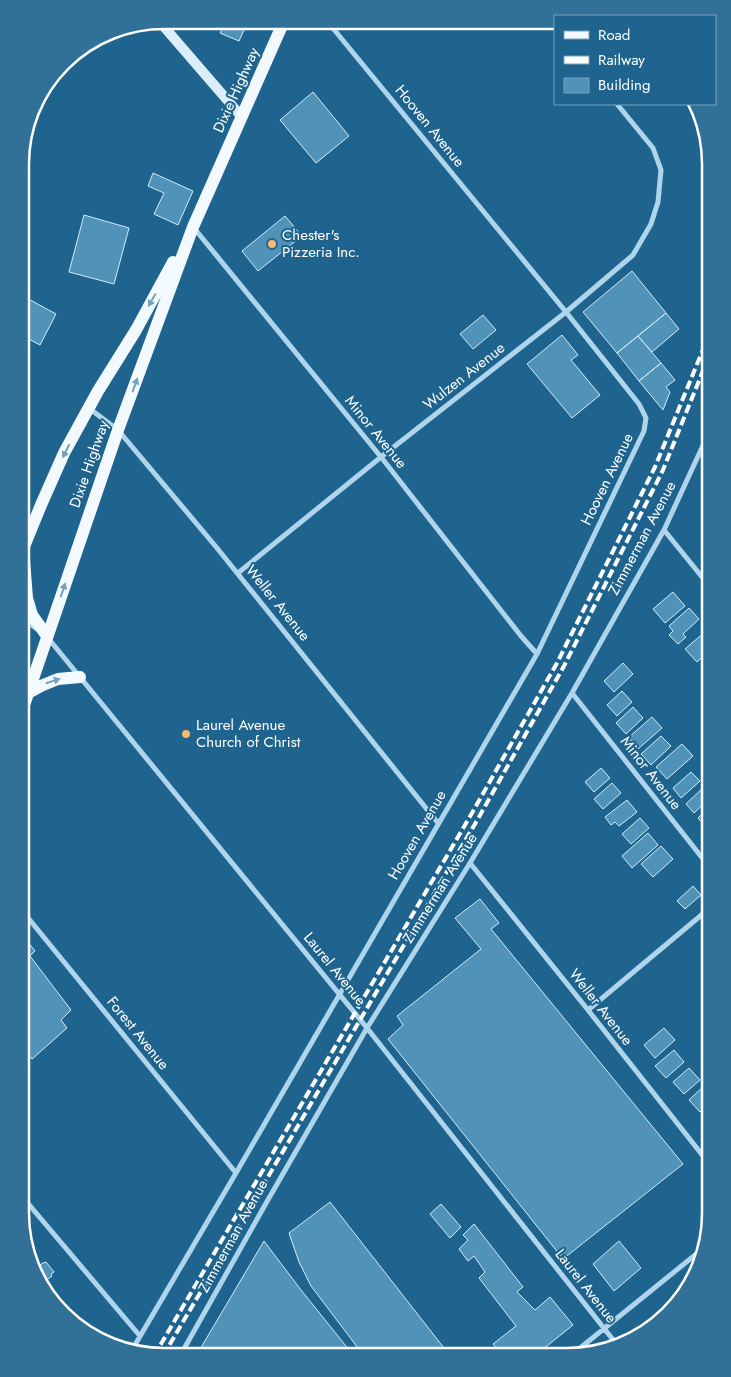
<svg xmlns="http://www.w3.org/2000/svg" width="731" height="1377" font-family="Jost,sans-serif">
<rect width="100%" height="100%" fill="#1f648e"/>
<path fill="#5092b8" stroke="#d3ebf9" d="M226,20L248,21L239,41L220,33Z
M313,92L349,136L316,163L280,120Z
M153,173L193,191L178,225L154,214L164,193L148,186Z
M84,215L129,228L114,284L69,272Z
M285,216L302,236L258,271L242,251Z
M632,271L666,313L617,353L583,312Z
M21,295L56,314L40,345L21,335Z
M666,313L679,329L652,352L638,336Z
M483,315L496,330L473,349L460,334Z
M562,335L578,355L571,360L600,395L572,418L527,364Z
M638,336L661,363L639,381L617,353Z
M661,363L675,380L666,387L670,392L663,410L639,381Z
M673,592L685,606L665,623L653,609Z
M689,608L699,619L683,634L686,637L678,644L669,635L673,631L669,626Z
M706,631L711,636V649L697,662L685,649Z
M711,659V677L702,667Z
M623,663L633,674L614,692L604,681Z
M622,691L632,702L617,716L607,705Z
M633,707L643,718L626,734L616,723Z
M652,717L662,728L638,749L628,738Z
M661,736L671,746L651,765L641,754Z
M682,744L693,756L667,779L656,767Z
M601,768L610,778L594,792L585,782Z
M691,772L700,781L681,798L673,788Z
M709,782L711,784V797L694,813L686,804Z
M612,783L621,793L603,809L594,799Z
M627,800L637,812L619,826L615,822L611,825L605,817Z
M711,806V830L710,831L698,818Z
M640,818L649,828L631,844L622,834Z
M648,833L658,845L632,868L622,856Z
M661,846L673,859L653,877L641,864Z
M693,886L701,895L685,909L677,901Z
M480,899L499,923L491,929L683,1164L563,1259L388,1039L403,1025L397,1016L481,949L455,918Z
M20,932L35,951L30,956L71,1010L61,1020L67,1028L32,1059L20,1045Z
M664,1028L675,1040L655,1058L644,1045Z
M674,1050L684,1062L666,1078L655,1066Z
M689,1068L700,1080L684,1094L673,1082Z
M705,1085L711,1092V1102L700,1112L689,1100Z
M330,1202L451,1357L364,1356L311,1286L299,1262L289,1233Z
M441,1204L461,1227L450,1238L430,1214Z
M474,1224L523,1287L517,1292L535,1310L550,1297L573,1325L542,1350L546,1355L544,1357H504L493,1344L516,1326L479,1278L485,1272L474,1256L468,1261L459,1249L468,1240L463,1235Z
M264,1241L301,1290L354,1356H196Z
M619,1241L641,1268L614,1291L593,1264Z
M46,1262L54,1272L51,1274L52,1276L43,1283L34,1269L43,1263Z"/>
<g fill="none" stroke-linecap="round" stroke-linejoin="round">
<path stroke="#aed5ec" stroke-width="5" d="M551,22L555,27
M194,228L381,457L521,636L537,654
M90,409L118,430L217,548L438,823
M664,530L711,588
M238,573L381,457L566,312L633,255L651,224L658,202L661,170L653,148L617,104
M21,617L37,629
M48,638L367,1028L618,1346
M572,693L711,869
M470,863L588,1010L711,1166
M20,908L236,1173
M588,1010L711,907
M20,1194L140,1336
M132,1350L236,1173L537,654L644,431L646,418L639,404L566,312L327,21
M180,1356L265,1205L367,1028L470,863L572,693L664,530L711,428
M569,1357L700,1251"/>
<path stroke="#daedf9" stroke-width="10" d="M159,21L241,116"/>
<path stroke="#f3faff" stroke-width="12" d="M23,548L27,598L32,615L47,636
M21,554L41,505L64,453L98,391L136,330L173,262
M28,693L43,685L58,679L80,677
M21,714L118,430L193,227L284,21"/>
<path stroke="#fff" stroke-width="4" stroke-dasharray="9 4" stroke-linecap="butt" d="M154,1356L472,813L557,663L655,467L711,330
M163,1356L479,817L564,666L663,470L711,351"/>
</g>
<defs><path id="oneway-solid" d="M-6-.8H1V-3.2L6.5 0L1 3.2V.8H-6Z" transform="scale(1.25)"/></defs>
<g fill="#74a0bb">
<use href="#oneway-solid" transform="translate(152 300) rotate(119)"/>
<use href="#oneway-solid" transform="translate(135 385) rotate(-70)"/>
<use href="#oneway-solid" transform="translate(66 451) rotate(117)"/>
<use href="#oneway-solid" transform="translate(63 590) rotate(-71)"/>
<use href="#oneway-solid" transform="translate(53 681) rotate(-17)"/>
</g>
<g fill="#fab86e" stroke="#1f648e" stroke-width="2">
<circle cx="272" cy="244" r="5"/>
<circle cx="186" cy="734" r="5"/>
</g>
<g text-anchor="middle" stroke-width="4" stroke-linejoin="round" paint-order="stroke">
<g font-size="15" fill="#fff" stroke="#1f648e">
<text transform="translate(236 90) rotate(-66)" y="5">Dixie Highway</text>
<text transform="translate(430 126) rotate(51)" y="5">Hooven Avenue</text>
<text transform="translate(464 376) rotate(-38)" y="5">Wulzen Avenue</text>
<text transform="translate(376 432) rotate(51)" y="5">Minor Avenue</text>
<text transform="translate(89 464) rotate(-71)" y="5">Dixie Highway</text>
<text transform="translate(607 479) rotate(-64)" y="5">Hooven Avenue</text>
<text transform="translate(642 538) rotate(-62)" y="5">Zimmerman Avenue</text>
<text transform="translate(278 603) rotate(51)" y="5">Weller Avenue</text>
<text transform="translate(651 773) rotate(52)" y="5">Minor Avenue</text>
<text transform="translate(417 835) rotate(-60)" y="5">Hooven Avenue</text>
<text transform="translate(440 888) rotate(-58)" y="5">Zimmerman Avenue</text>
<text transform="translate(335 969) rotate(51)" y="5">Laurel Avenue</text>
<text transform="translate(601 1007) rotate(52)" y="5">Weller Avenue</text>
<text transform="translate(138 1033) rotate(51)" y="5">Forest Avenue</text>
<text transform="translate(233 1236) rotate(-61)" y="5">Zimmerman Avenue</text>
<text transform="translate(586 1286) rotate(52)" y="5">Laurel Avenue</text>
</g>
<g font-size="15" fill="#fff" stroke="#1f648e" text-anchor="start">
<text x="282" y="240">Chester's<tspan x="282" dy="17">Pizzeria Inc.</tspan></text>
<text x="196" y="730">Laurel Avenue<tspan x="196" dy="17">Church of Christ</tspan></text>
</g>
</g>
<path d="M0 0H731V1377H0ZM164 29H567A135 135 0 0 1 702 164V1213A135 135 0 0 1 567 1348H164A135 135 0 0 1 29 1213V164A135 135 0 0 1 164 29Z" fill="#317097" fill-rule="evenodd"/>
<path fill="none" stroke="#fff" stroke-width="2.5" d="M164 29H567A135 135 0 0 1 702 164V1213A135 135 0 0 1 567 1348H164A135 135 0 0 1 29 1213V164A135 135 0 0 1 164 29Z"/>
<rect x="554" y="15" width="162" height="90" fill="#1f648e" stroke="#79a2bb"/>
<rect x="564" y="31" width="25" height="8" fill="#f3faff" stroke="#79a2bb"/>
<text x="598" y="40" font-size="15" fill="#ffffff">Road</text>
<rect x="564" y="56" width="25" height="8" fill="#ffffff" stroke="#79a2bb"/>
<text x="598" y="65" font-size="15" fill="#ffffff">Railway</text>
<rect x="564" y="78" width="25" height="15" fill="#5092b8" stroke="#79a2bb"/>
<text x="598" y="90" font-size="15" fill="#ffffff">Building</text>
</svg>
